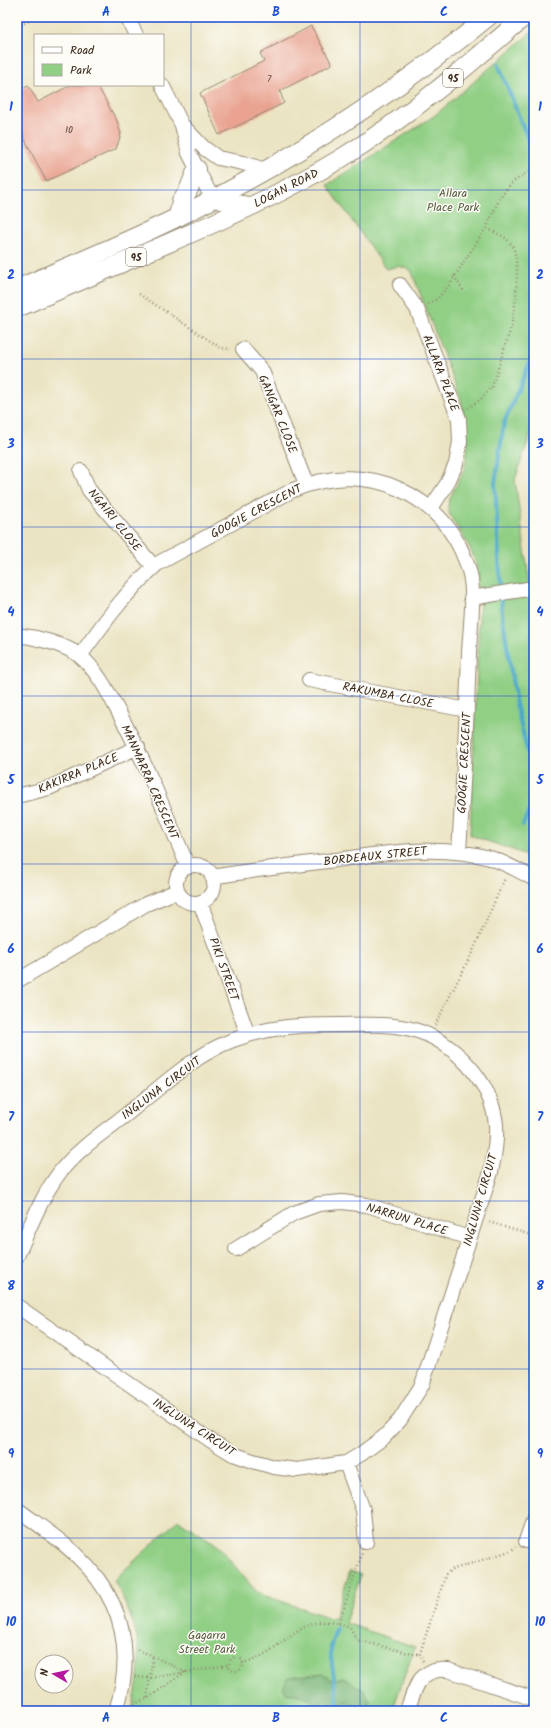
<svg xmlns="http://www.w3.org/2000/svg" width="551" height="1728" font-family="Kalam,sans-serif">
<rect width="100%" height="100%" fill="#fdfcf7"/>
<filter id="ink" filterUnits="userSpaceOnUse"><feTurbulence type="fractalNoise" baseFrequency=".025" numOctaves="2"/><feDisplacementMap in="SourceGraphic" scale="8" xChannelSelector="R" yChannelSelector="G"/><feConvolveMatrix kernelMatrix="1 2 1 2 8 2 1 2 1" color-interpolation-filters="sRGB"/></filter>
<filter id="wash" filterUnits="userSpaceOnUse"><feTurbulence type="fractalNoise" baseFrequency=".012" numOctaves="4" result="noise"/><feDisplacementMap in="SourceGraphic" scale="16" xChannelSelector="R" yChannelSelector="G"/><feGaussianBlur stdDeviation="0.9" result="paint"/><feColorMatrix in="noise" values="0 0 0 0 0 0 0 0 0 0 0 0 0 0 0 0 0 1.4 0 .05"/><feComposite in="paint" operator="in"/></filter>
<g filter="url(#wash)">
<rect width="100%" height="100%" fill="#ebe4c3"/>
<path fill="#91cf85" stroke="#667c52" d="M534,30V424L515,480L530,585L479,593C479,577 477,561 469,546C464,536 450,519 448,509C447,497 462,479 465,466C470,445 466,421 461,400L411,270L399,266L386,269L327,185L434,116Z
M531,596L534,619V860L524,854L470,835L480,601Z
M178,1520L216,1544L255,1590L260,1594L334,1619L350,1571L361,1575L345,1623L415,1647L392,1711H132C145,1655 140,1630 114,1580Z"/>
<path fill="#74b272" stroke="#586e48" d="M323,1673L331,1680L345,1678L363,1690L371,1701L361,1709L345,1701L343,1707L345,1711H302L316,1705V1703L304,1696L284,1692V1685L289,1677Z"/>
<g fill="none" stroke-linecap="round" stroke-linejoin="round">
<path stroke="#4aa8c9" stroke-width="4" d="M498,63L527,137L534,163
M523,825L531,806L534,780L516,704L502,613L495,483L504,423L534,352
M337,1628L331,1645V1657L338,1704"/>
</g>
<g id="blocks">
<path fill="#e9a390" d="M311,26L332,64L280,91L284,103L219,135L200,93L264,61L260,53Z
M28,85L38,102L71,85H97L117,121L121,134L116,149L46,181L17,124V91Z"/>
</g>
</g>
<g filter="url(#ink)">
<use href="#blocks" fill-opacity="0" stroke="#938770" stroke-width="1"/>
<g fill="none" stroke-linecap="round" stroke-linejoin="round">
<defs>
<path id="minor" d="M127,17L136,35
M162,85L182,125L189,153L210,194L221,202L230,203L236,202L254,205
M182,125L204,148L218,158L243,163L265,170
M400,285L417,309L459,419L460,442L456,464L447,484L431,508
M243,349L262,371L306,484
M81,471L89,490L154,567
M471,598L534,588
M17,635C36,637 64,644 80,656C97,670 108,692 118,711C145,761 166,814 188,867
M80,656C105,621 125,593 157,564L293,490C327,476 365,473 399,489C436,506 459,534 470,574C475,597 470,629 469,653C467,719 463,786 459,852
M309,680L467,710
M17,796L49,788L138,747
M176 884a19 19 0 1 1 38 0a19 19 0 1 1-38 0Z
M212,877C253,870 295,865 336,860C387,853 439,844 490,858C506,863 520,871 534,879
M200,902L248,1035
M17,981L146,904L177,891
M236,1249L294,1213L319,1204L342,1202L367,1205L469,1238
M17,1256C30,1227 41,1197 60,1172C78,1149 104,1132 127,1114C158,1089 195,1054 233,1040C270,1026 300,1025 339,1025C363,1025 387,1023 411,1029C453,1040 492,1081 496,1125C497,1142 494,1157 491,1172L422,1385L400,1420L384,1437L361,1454L346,1463L297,1470L274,1467L253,1461L233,1454L210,1440L17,1306
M346,1463L363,1510L366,1542
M17,1509C37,1524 59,1538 77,1556C123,1599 135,1651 116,1711
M526,1541L534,1518
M407,1711C415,1688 419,1667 448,1670L534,1699"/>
<path id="major" d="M178,217L181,201L188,191L197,169
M17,289C71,265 125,243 178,217C288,163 392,95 488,17
M17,308C66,287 115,266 164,245C224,219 284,193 340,159C407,118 465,68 524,17"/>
</defs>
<use href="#minor" stroke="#938770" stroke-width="16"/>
<use href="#major" stroke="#938770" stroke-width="20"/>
<path stroke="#938770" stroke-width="2.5" stroke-dasharray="1 3" stroke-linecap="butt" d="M17,27L36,17
M454,276L465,293
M139,294L221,348L231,349
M428,304L438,298L449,285L486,228L500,198L510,184L534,168
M468,408L481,399L492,387L511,328L516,298L517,268L514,248L506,238L486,228
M435,1025L473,951L505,878
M489,1222L534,1236
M339,1623L362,1553
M229 1664a7 7 0 1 1 14 0a7 7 0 1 1-14 0Z
M423,1662L420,1654L422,1647L446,1574L451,1570L510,1551L516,1547
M242,1663C287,1653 297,1607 350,1627L357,1640L412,1654H420
M135,1677L150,1678L229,1665
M147,1698L153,1656
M130,1705L147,1699L185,1672L153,1656L136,1649"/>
<use href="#minor" stroke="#fff" stroke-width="14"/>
<use href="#major" stroke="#fff" stroke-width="18"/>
</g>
</g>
<path fill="none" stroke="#1d4ed8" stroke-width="1" stroke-opacity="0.55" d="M191,17V1711M360,17V1711M17,190H534M17,359H534M17,527H534M17,696H534M17,864H534M17,1032H534M17,1201H534M17,1369H534M17,1538H534"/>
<g text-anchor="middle" stroke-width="3" stroke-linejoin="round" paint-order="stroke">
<g font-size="10" fill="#66483a">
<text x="269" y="82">7</text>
<text x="69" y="133">10</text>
</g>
<g fill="#fdfcf7" stroke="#75695f" stroke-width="1">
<rect x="443" y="69" width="20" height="18" rx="3"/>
<rect x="126" y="248" width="20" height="18" rx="3"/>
</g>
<g font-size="11" font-weight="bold" fill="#3b2a1e">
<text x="453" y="82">95</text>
<text x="136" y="261">95</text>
</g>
<g font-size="12" fill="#3b2a1e" stroke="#fdfcf7">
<text transform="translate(286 188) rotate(-27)" y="4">LOGAN ROAD</text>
<text transform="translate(441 373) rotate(69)" y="4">ALLARA PLACE</text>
<text transform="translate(278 414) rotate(68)" y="4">GANGAR CLOSE</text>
<text transform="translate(256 511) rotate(-28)" y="4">GOOGIE CRESCENT</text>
<text transform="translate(115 520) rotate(51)" y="4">NGAIRI CLOSE</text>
<text transform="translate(388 695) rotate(11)" y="4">RAKUMBA CLOSE</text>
<text transform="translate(464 763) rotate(-87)" y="4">GOOGIE CRESCENT</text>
<text transform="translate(78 773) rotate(-23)" y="4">KAKIRRA PLACE</text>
<text transform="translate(150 782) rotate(66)" y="4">MANMARRA CRESCENT</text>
<text transform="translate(375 856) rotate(-6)" y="4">BORDEAUX STREET</text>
<text transform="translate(224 969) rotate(70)" y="4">PIKI STREET</text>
<text transform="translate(161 1088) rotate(-37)" y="4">INGLUNA CIRCUIT</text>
<text transform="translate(480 1200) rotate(-74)" y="4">INGLUNA CIRCUIT</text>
<text transform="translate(407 1219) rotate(17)" y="4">NARRUN PLACE</text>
<text transform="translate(194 1427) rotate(33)" y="4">INGLUNA CIRCUIT</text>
</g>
<g font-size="12" fill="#555c3d" stroke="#fdfcf7">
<text x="453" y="197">Allara<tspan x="453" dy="14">Place Park</tspan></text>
<text x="207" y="1639">Gagarra<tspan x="207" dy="14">Street Park</tspan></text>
</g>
</g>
<rect width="551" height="1728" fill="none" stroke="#fdfcf7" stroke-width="44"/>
<rect x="34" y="34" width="130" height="52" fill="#fdfcf7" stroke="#afa8a0"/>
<rect x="42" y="47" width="20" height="6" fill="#ffffff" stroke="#afa8a0"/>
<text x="70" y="54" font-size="12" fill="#3b2a1e">Road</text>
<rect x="42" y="64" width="20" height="12" fill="#91cf85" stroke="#afa8a0"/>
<text x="70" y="74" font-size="12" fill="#3b2a1e">Park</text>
<g transform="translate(54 1674) rotate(279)"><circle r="19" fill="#fdfcf7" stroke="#afa8a0"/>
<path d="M0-3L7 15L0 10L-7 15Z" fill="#b5179e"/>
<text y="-6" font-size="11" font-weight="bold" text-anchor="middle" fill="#3b2a1e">N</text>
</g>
<rect x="22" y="22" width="507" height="1684" fill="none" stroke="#1d4ed8" stroke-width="1.5"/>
<g font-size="13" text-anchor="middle" font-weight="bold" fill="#1d4ed8">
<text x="106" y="16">A</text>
<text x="276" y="16">B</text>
<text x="444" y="16">C</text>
<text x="11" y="111">1</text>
<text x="540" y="111">1</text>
<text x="11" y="279">2</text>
<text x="540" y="279">2</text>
<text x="11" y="448">3</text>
<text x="540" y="448">3</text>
<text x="11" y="616">4</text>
<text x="540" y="616">4</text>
<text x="11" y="784">5</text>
<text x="540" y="784">5</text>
<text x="11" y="953">6</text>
<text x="540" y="953">6</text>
<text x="11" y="1121">7</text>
<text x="540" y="1121">7</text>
<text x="11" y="1290">8</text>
<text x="540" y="1290">8</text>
<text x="11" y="1458">9</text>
<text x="540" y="1458">9</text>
<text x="11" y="1626">10</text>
<text x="540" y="1626">10</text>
<text x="106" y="1722">A</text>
<text x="276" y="1722">B</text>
<text x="444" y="1722">C</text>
</g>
</svg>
